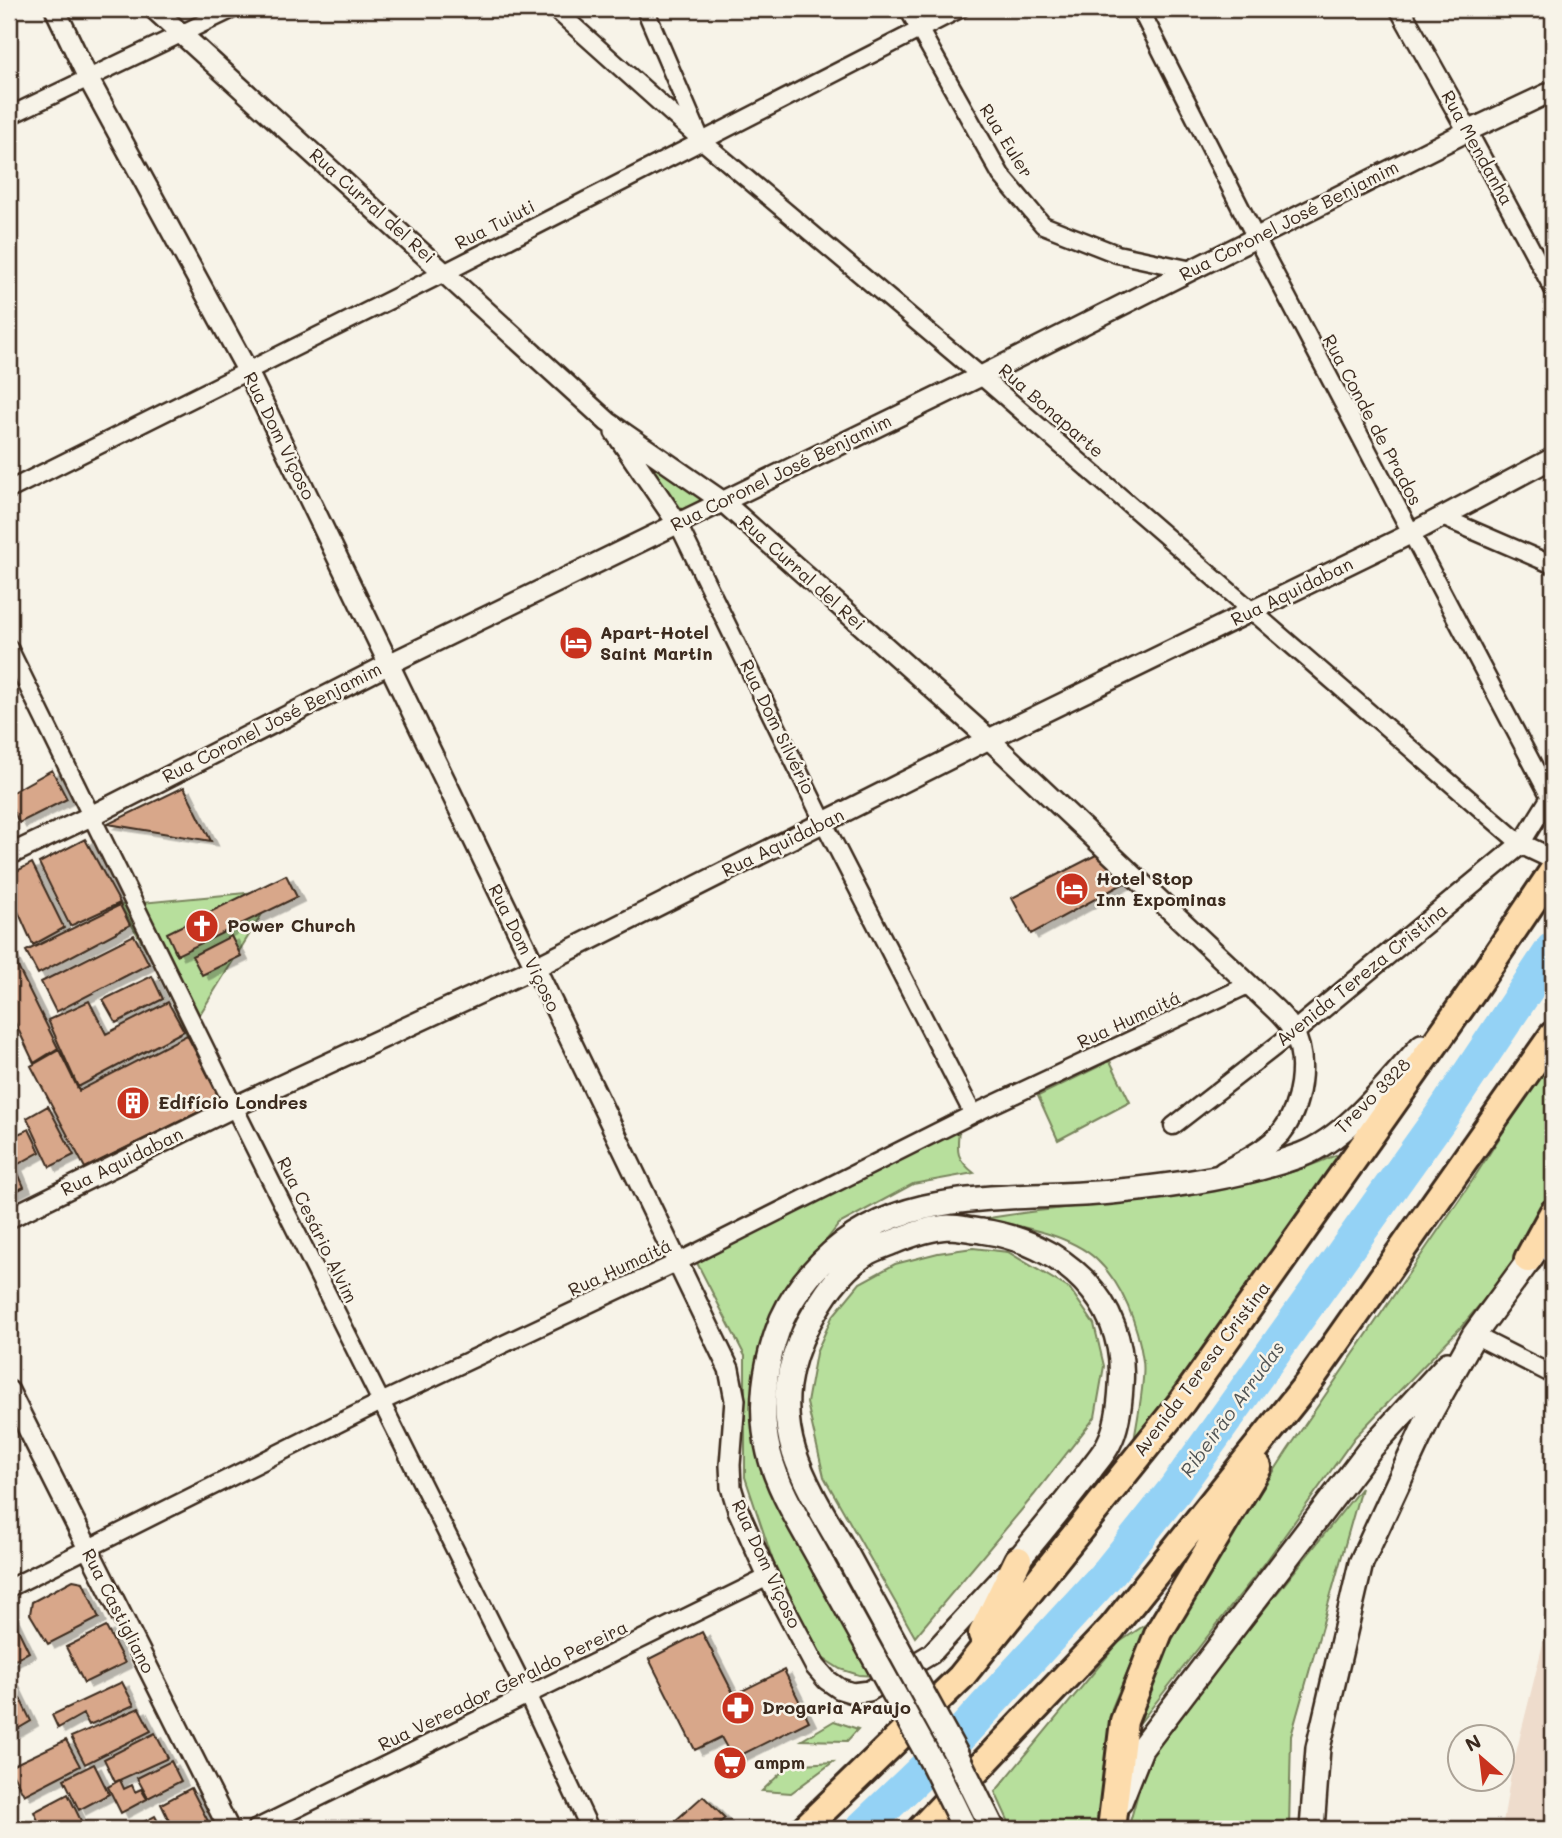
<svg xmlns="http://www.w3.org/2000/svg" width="1562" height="1838" font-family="Mali,sans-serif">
<defs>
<filter id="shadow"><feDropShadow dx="7" dy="4.5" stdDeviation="0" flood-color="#0004"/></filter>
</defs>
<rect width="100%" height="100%" fill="#f7f3e8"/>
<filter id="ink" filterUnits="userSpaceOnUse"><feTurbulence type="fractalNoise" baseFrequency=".0143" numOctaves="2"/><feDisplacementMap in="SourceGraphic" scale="14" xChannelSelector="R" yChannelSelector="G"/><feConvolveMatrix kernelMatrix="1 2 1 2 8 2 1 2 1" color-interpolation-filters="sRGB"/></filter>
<g filter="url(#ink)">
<path fill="#eedccc" d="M1553,1603V1829H1502L1511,1773Z"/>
<path fill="#b7df9c" stroke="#79845d" stroke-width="2" d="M639,454L705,498L681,511Z
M277,890L187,1035L156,966L120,905Z
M1553,1053V1198L1522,1254L1462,1326L1355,1437L1265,1563L1135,1729L1169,1635L1287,1451L1472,1181Z
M1110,1061L1130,1102L1058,1140L1038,1096Z
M959,1129C957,1151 955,1158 974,1173L913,1184L839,1224L797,1278L766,1433L874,1676L859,1675L840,1669L821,1657L773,1561L745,1477V1356L695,1259Z
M1336,1155L1340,1161L1305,1204L1258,1273L1134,1441C1137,1421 1146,1378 1143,1361C1138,1325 1123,1284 1096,1259C1069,1234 1019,1226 985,1219C1102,1197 1226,1205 1336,1155Z
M973,1248L1008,1252L1070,1289L1094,1324L1104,1366L1095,1417L1034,1495L915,1637L824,1477L807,1403L816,1353L832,1317L860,1283L895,1264L938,1253Z
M1361,1488L1291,1736L1289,1829H1128L1149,1754Z
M1148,1623L1112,1708L1101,1829H1012L995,1792L1118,1643Z
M834,1721L858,1729L847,1741L802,1740Z
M833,1762L791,1793L762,1791L789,1765Z"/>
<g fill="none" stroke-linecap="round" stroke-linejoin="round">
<path stroke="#94d2f5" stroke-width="35" d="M862,1829L958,1737L1110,1571L1174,1491L1443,1114L1553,949"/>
</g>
<path fill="#d8a78a" stroke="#3b2a1e" stroke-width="2" filter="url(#shadow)" d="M1551,142H1553V202H1551Z
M52,770L67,799L19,823L9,802V794Z
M184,787L211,841L108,824Z
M85,839L120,903L70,926L39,863Z
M1098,854L1130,880L1031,934L1012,898Z
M32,863L64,928L33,945L9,891V875Z
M286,875L297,897L177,955L167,933Z
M120,905L130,925L38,974L26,951Z
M134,935L149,964L56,1012L41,982Z
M231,936L241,956L202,975L192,956Z
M9,949L58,1048L34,1063L9,1010Z
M152,976L163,999L116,1023L103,1000Z
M89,1001L106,1034L168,1002L184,1031L78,1087L48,1020Z
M187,1035L221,1101L85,1168L31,1066L59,1050L79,1091Z
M48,1106L74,1155L50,1167L27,1118Z
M29,1129L40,1152L15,1166L24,1187L9,1195V1138Z
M73,1580L83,1582L99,1618L48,1644L30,1614L32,1602Z
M9,1611L29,1652L9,1663Z
M106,1627L125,1663L84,1683L66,1647Z
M702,1632L734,1695L784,1670L809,1721L733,1759L721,1737L695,1750L649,1659Z
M9,1676L31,1721L9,1734Z
M122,1682L134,1705L89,1725L83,1714L58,1728L52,1715Z
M139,1708L151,1731L85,1764L71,1737Z
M155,1733L168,1758L115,1782L104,1759Z
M66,1740L80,1766L24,1795L9,1767Z
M171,1761L181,1781L148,1798L137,1778Z
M94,1764L109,1794L79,1810L64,1779Z
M120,1780L124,1789L132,1785L135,1792L141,1789L147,1799L121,1813L108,1787Z
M191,1788L212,1829H173L161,1804Z
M68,1794L85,1829H42L34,1812Z
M703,1796L725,1818L713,1829H666Z
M155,1816L162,1829H132V1828Z"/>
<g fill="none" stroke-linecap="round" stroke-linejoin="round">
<defs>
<path id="minor" d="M555,9L701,140L981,376L1521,844L1550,797L1256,238L1140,9
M645,9L699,135
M908,9L1001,175L1043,225L1117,254L1192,270
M9,116L233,9
M1468,131L1553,289
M9,490L446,272L960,9
M1442,517L1553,565
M678,524L824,823L973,1114
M9,648L234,1107L527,1694L590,1829
M1173,1126L1294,1032
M1474,1335L1553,1375
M9,1588L381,1402L678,1262L973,1114L1248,985
M255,1829L768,1577"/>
<path id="tertiary" d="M55,9L88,78L247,370L729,1369L735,1400L730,1465L731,1487L738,1510L768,1577L815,1666L827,1680L840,1689L853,1693L869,1691L931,1654L1003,1576
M154,9L608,422L722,501L989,739L1276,1010C1282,1016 1289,1023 1293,1031C1309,1059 1301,1108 1281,1133C1266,1150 1242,1161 1223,1172
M1400,9L1468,131
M615,432L678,524
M9,855L91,816L389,664L981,376L1468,131L1553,91
M1294,1032L1521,844L1553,859
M9,1218L234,1107L534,968L989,739L1410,534L1553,458
M9,1391L229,1829"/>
<path id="secondary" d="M847,1555C828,1522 806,1488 794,1452C780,1406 787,1365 808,1324C823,1297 838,1273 864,1255C872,1249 884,1246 893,1242C910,1235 931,1228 949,1227C959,1227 971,1230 981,1231C1061,1242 1128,1300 1121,1386C1120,1404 1118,1426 1109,1443C1105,1452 1097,1461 1091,1469C1068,1500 1043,1530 1018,1560
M824,1567C805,1531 779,1493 769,1453C758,1408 765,1361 782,1319C792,1297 805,1279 821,1263C901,1181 1017,1203 1120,1191C1181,1185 1244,1176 1301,1155C1348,1137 1388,1083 1422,1046
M1120,1802L1141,1749L1370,1449L1448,1364
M1312,1829L1318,1748L1361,1563L1431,1412L1474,1335L1540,1245"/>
<path id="trunk" d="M1528,1259L1553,1213
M982,1634L1018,1560
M804,1829L961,1677L1182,1402L1471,993L1553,871
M921,1829L1112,1628L1308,1383L1553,1035
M1111,1829L1124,1721L1159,1632L1258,1467"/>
</defs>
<use href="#minor" stroke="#3b2a1e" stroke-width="21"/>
<use href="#tertiary" stroke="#3b2a1e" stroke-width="24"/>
<use href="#secondary" stroke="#3b2a1e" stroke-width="28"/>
<use href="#trunk" stroke="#3b2a1e" stroke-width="32"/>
<use href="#minor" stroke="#f7f3e8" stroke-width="16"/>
<use href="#tertiary" stroke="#f7f3e8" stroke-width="19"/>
<use href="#secondary" stroke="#f7f3e8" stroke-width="23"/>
<use href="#trunk" stroke="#fddcac" stroke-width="26"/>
<path stroke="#3b2a1e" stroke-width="5" d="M1547,1829L1553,1808"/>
<defs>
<path id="secondary-bridge" d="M847,1555L956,1754L993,1829
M824,1567L933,1764L965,1829"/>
</defs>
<use href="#secondary-bridge" stroke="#3b2a1e" stroke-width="28" stroke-linecap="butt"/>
<use href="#secondary-bridge" stroke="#f7f3e8" stroke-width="23"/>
</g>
</g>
<defs>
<symbol id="hotel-disc" viewBox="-11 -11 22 22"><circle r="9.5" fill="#c8321e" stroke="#f7f3e8"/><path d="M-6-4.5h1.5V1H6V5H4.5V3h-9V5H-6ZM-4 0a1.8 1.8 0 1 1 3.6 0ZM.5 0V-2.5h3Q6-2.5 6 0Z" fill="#fff"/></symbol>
<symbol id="church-disc" viewBox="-11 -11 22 22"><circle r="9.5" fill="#c8321e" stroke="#f7f3e8"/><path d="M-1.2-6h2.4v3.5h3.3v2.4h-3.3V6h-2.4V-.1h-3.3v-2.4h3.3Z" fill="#fff"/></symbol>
<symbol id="building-disc" viewBox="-11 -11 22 22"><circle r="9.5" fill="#c8321e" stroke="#f7f3e8"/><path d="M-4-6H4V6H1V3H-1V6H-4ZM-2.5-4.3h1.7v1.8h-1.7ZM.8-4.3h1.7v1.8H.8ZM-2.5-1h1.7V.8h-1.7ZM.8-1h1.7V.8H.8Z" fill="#fff"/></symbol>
<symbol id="pharmacy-disc" viewBox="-11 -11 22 22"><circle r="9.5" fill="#c8321e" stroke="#f7f3e8"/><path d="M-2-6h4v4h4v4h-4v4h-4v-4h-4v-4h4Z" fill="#fff"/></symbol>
<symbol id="supermarket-disc" viewBox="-11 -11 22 22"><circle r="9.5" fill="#c8321e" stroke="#f7f3e8"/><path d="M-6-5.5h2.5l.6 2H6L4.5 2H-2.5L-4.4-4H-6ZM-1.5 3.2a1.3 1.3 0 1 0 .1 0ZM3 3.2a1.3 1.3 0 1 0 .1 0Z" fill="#fff"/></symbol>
</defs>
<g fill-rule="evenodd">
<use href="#hotel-disc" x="557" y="624" width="38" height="38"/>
<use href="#hotel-disc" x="1053" y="870" width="38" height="38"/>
<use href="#church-disc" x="183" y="907" width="38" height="38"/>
<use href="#building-disc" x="114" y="1084" width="38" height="38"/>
<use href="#pharmacy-disc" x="719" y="1689" width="38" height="38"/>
<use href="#supermarket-disc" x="711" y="1744" width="38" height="38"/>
</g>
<g text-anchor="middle" stroke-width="5" stroke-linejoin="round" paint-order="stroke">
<g font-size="18" fill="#3b2a1e" stroke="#f7f3e8">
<text transform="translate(1006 141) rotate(58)" y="6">Rua Euler</text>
<text transform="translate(1477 148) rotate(61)" y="6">Rua Mendanha</text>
<text transform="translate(372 206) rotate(42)" y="6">Rua Curral del Rei</text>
<text transform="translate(1289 221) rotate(-27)" y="6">Rua Coronel José Benjamim</text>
<text transform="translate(495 225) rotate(-27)" y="6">Rua Tuiuti</text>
<text transform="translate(1051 411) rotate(41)" y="6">Rua Bonaparte</text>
<text transform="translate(1372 420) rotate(62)" y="6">Rua Conde de Prados</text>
<text transform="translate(279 436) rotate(64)" y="6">Rua Dom Viçoso</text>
<text transform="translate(781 473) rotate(-26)" y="6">Rua Coronel José Benjamim</text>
<text transform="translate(802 573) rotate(42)" y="6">Rua Curral del Rei</text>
<text transform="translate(1292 592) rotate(-26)" y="6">Rua Aquidaban</text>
<text transform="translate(272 723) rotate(-27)" y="6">Rua Coronel José Benjamim</text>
<text transform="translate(777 727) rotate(64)" y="6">Rua Dom Silvério</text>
<text transform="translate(783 843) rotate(-26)" y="6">Rua Aquidaban</text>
<text transform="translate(524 948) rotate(64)" y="6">Rua Dom Viçoso</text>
<text transform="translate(1362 975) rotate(-39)" y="6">Avenida Tereza Cristina</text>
<text transform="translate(1129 1020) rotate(-25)" y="6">Rua Humaitá</text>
<text transform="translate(1373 1096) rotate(-45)" y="6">Trevo 3328</text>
<text transform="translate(122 1162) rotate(-26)" y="6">Rua Aquidaban</text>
<text transform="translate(317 1230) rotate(64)" y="6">Rua Cesário Alvim</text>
<text transform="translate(620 1268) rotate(-25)" y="6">Rua Humaitá</text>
<text transform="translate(1202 1369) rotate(-53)" y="6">Avenida Teresa Cristina</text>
<text transform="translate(766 1564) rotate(65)" y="6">Rua Dom Viçoso</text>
<text transform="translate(118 1611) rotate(63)" y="6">Rua Castigliano</text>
<text transform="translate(503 1686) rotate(-26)" y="6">Rua Vereador Geraldo Pereira</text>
</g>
<g font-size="18" font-weight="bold" fill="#3b2a1e" stroke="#f7f3e8" text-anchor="start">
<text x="600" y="639">Apart-Hotel<tspan x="600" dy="21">Saint Martin</tspan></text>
<text x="1096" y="885">Hotel Stop<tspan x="1096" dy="21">Inn Expominas</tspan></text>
<text x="227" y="932">Power Church</text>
<text x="158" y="1109">Edifício Londres</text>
<text x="762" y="1714">Drogaria Araujo</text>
<text x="754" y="1769">ampm</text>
</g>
<g font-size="19" font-style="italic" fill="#515454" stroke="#f7f3e8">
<text transform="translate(1232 1409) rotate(-54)" y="7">Ribeirão Arrudas</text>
</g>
</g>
<rect width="1562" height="1838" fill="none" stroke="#f7f3e8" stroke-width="35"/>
<rect x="18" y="18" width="1527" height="1803" fill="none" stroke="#3b2a1e" stroke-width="2.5" filter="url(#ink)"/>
<g transform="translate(1481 1758) rotate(332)"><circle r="33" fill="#f7f3e8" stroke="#aca397" stroke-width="2"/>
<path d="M0-5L12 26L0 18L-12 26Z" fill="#c8321e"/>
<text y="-10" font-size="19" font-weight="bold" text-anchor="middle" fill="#3b2a1e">N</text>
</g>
</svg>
